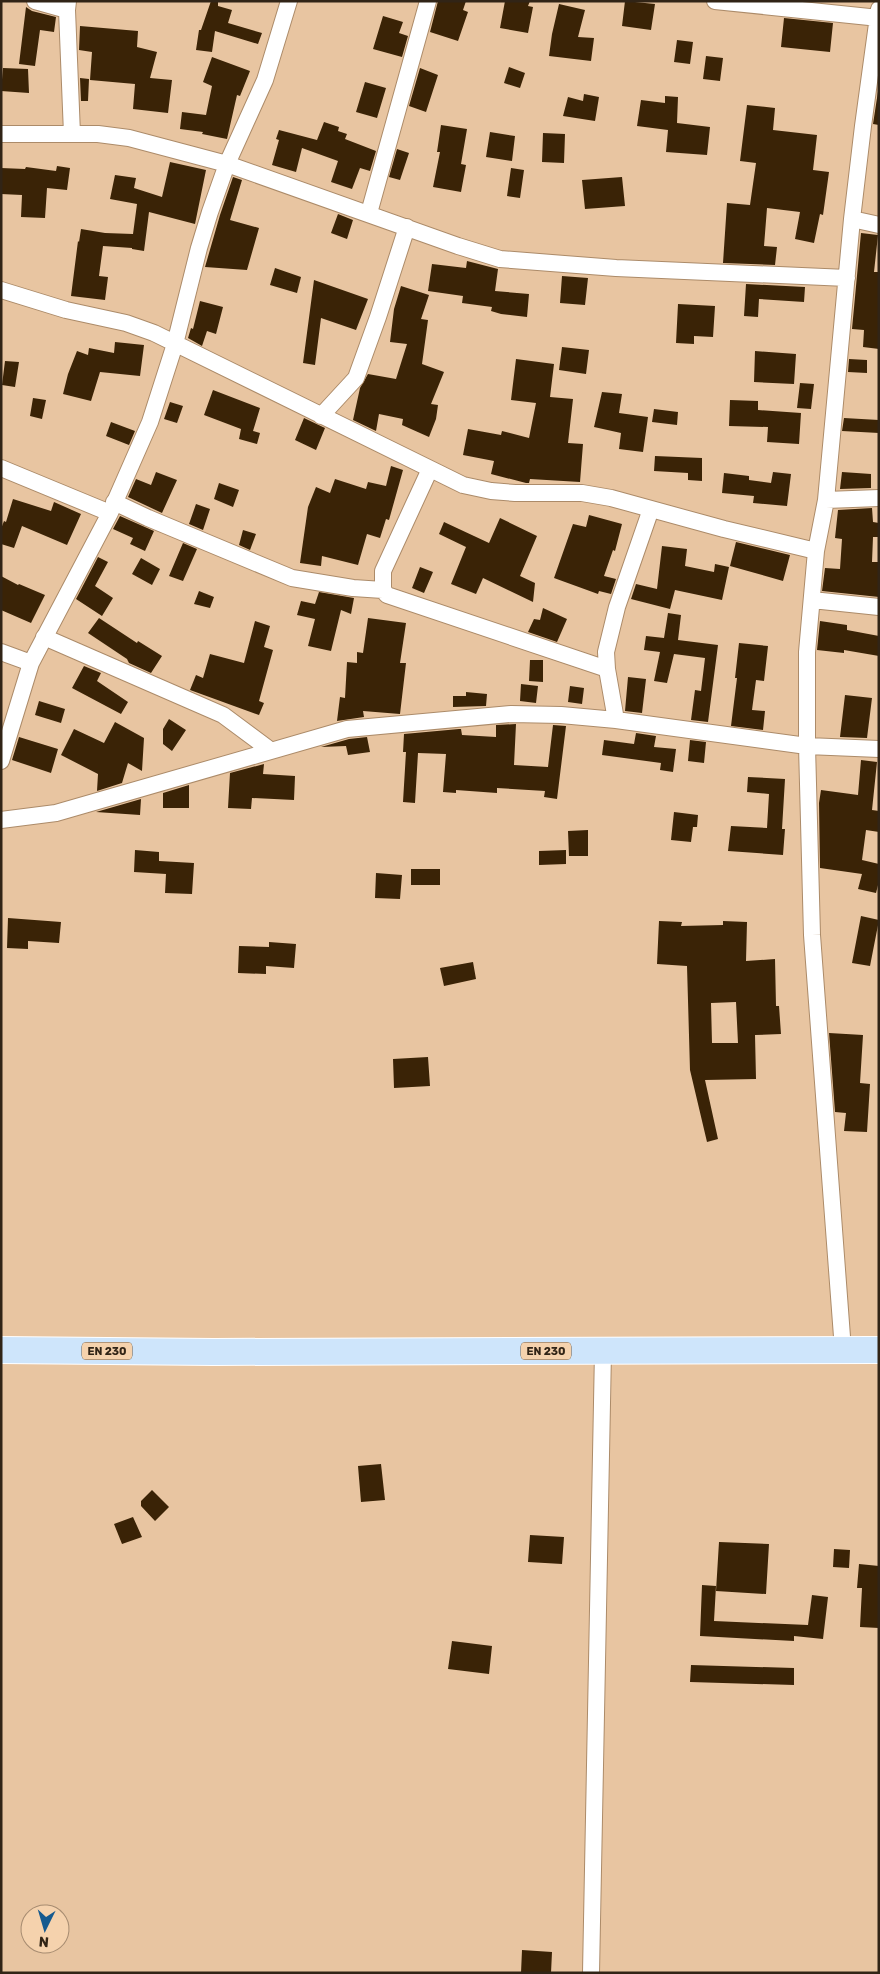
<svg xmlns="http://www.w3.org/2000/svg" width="880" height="1974" font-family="Rubik,sans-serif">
<rect width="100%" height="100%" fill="#e8c5a1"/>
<path fill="#3a2306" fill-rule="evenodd" d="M211,1H218V6L232,10L228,23L262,33L258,44L215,31L212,52L196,50L199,30H201Z
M438,1H466L463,10L468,12L458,41L430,32Z
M505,1H530L528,6L533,7L528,33L500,28Z
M625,1L655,4L651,30L622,26Z
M559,4L585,10L578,37L594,38L591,61L549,56L552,34Z
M26,7L32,11L56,17L54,32L40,30L35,66L19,64Z
M383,16L403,22L399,33L408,36L402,57L373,49Z
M784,18L833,23L830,52L781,47Z
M80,26L138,31L137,47L157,52L150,78L172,80L168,113L133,109L135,84L90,80L92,52L79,50Z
M677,40L693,42L690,64L674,62Z
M706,56L723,58L720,81L703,79Z
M212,57L250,71L240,96L237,95L227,139L202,134L203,132L180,129L182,112L206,115L212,86L203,82Z
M509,67L525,73L520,88L504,83Z
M3,68L28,69L29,93L1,91Z
M420,68L438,75L426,112L409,106Z
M80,78L89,79L88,101H81Z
M365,82L386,88L377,118L356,112Z
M879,85V125L873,124Z
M584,94L599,97L595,121L563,116L568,97L583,101Z
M665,96L678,97L677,123L710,127L707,155L666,152L668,130L637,126L641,100L665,103Z
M747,105L775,108L773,130L817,135L813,170L829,172L823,215L820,214L814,243L795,239L800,212L767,208L764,246L777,247L775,265L723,263L727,203L750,205L756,163L740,161Z
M324,122L339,127L338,131L347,134L345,139L376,151L370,171L360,168L352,189L331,182L338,161L302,148L296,172L272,165L279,140L276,139L279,130L317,140Z
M441,125L467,129L461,164L466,165L461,192L433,187L440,152H437Z
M490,132L515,136L512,161L486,157Z
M543,133L565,134L564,163L542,162Z
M397,149L409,153L400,180L389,177Z
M170,162L206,170L195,224L149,212L144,251L132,249V248L103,246L99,276L108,277L105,300L71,296L78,241L79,242L81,229L105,233L133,234L137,204L110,199L115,175L136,178L134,188L162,197Z
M57,166L70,168L67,190L47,188L45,218L21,217L22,195L1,194V168L25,169L26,167L56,171Z
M511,168L524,170L520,198L507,196Z
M233,177L242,180L230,220L259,228L247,270L205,267L220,215Z
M622,177L625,206L585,209L582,180Z
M338,214L353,220L347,239L331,233Z
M861,233L878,235L874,272H879V349L863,347L864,330L852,329Z
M467,261L498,269L495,291L529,294L527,317L501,314L491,311L492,307L462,303L463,296L428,291L432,264L466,268Z
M275,268L301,277L297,293L270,285Z
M562,276L588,278L585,305L560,303Z
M314,280L368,299L356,330L321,318L315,365L303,363Z
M746,284L805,287L804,302L759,299L758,317L744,316Z
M401,286L429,295L421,319L428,320L422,364L444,372L431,404L438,405L436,419L429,437L402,425L403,419L379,414L376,431L353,420L360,388L368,374L396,379L407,344L390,342L394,309Z
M200,301L223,307L216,334L207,331L202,346L188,338L191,328L193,329Z
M678,304L715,306L713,337L694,336V344L676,343Z
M115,342L144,345L140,376L100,372L91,401L63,394L68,374L77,351L88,355L89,348L114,353Z
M562,347L589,350L586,374L559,370Z
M755,351L796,354L794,384L754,382Z
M516,359L554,364L550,397L573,399L568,443L583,444L580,482L530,479L529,483H526L491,474L494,461L463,455L468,429L501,435L502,431L529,438L536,403L511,400Z
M849,359L867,360V373L848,372Z
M5,361L19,362L15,387L2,385Z
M800,383L814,384L811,409L797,408Z
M213,390L260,408L253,431L260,433L257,444L239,439L241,429L204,415Z
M602,392L622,394L619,413L648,417L643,452L619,449L621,433L594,427Z
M33,398L46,400L42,419L30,416Z
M730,400L758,401V410L801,413L799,444L767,442L768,427L729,426Z
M170,402L183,406L177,423L164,419Z
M654,409L678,412L677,425L652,422Z
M304,418L325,428L316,450L295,440Z
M844,418L879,420V433L842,431Z
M111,422L135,431L129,445L106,436Z
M655,456L702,458V481L688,480V473L654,471Z
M391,466L403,470L389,520L386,519L380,538L367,534L358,565L322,556L321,566L300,563L308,507L316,487L330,493L335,479L366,489L368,482L386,486Z
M156,472L177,480L162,513L128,497L136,479L151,485Z
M773,472L791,474L787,506L753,503L754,496L722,493L724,473L749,476V480L771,483Z
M842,472L871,474V488L840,489Z
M219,483L239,490L233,507L214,499Z
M13,499L51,511L54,502L81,514L67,545L22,526L14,548L1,544V529L4,521L6,522Z
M196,504L210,509L203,530L189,524Z
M872,508L873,522L879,523V537H873L872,562H879V597L822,591L825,568L840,569L842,539L835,538L838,510Z
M589,515L622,524L615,551L613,550L604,576L616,579L611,594L599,591L598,594L554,578L573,524L586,527Z
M120,516L154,531L145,551L130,544L133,538L113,529Z
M500,518L537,536L520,576L535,583L533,602L483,578L476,594L451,584L466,547L439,534L444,522L489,543Z
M243,530L256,534L250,550L239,545Z
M736,542L790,555L783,581L730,566Z
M183,543L197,549L183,581L169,576Z
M662,546L687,549L685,566L714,572L715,564L729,567L722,600L675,590L670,609L631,599L636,584L657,589Z
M98,557L108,562L95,586L113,598L102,616L76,599Z
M141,558L160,569L152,585L132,574Z
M420,567L433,572L424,593L412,588Z
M1,576L18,585L19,584L45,595L31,623L1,610Z
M199,591L214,597L210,608L194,604Z
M319,592L354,598L351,614L341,610L331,651L308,646L315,619L297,615L301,601L315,604Z
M543,608L567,619L557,642L528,632L534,619L540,620Z
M668,613L681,615L678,640L718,645L708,722L691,720L695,690L701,691L705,658L674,654L667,683L654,681L660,652L644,650L646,636L664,638Z
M99,618L137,643L138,641L162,656L151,673L129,663L127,659L88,633Z
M368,618L406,623L400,663H406L400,714L363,711L364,717L337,721L340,697L345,698L347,662L357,663V652L363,653Z
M255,621L270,626L264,647L273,650L259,701L264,703L259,715L190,690L196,675L203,678L210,654L244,663Z
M820,621L847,625V630L879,636V656L844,650V653L817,650Z
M739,643L768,646L764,681L756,680L752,710L765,711L763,730L731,726L737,678H735Z
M530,660H543V682L529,681Z
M84,666L101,673L97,681L128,702L121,714L72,688Z
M628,677L646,679L642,713L625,711Z
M521,684L538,686L536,703L520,701Z
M570,686L584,688L582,704L568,702Z
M466,692L487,694L486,706L453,707V696H466Z
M845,695L872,698L867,738L840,737Z
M39,701L65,709L61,723L35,715Z
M169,719L186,730L172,751L163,744V729Z
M115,722L144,738L142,771L128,763L122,783L97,791L98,774L61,755L74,729L104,743Z
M516,724L514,765L548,767L553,725L566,726L557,799L544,797L545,791L497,788V793L456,790V793L443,792L446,754L418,753L415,803L403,802L406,752H403L404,734L459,729H461L462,735L496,737V725Z
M636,733L656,736L654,747L676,749L673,772L660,770L661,763L602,755L604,740L634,744Z
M19,737L58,749L51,773L12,760Z
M367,737L370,752L348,755L346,746L321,747L349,739Z
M690,740L706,742L704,763L688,761Z
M861,760L877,762L872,810L879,811V832L866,830L862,860L879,864V881L876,893L858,889L862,874L820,868L819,803L821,790L858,795Z
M264,764L263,774L295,776L294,800L252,798L251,809L228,808L230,773Z
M748,777L785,779L782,829H785L783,855L728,851L731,826L767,828L769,794L747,792Z
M189,785V808H163V793Z
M141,799L140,815L96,812Z
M674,812L698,815L697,827H693L691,842L671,840Z
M588,830V856H569L568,831Z
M135,850L159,852V861L194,863L192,894L165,893L166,874L134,872Z
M566,850V864L539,865V851Z
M411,869H440V885H411Z
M376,873L402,875L400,899L375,898Z
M861,916L879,920L870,966L852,963Z
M8,918L61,922L59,943L28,941V949L7,948Z
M659,921L682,922L681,926L723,925V921L747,922L746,961L775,959L776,1006H779L781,1034L755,1035L756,1079L705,1080L718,1139L707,1142L690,1070L687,966L657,964ZM736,1002L738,1043H712L711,1003Z
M269,942L296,944L294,968L266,966V974L238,973L239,946L269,947Z
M473,962L476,979L444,986L440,968Z
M829,1033L863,1035L860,1083L870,1084L867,1132L844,1131L846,1113L835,1112Z
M428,1057L430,1086L394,1088L393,1059Z
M381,1464L385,1500L361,1502L358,1466Z
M152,1490L169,1507L155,1521L141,1506V1501Z
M133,1517L142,1537L122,1544L114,1524Z
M530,1535L564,1537L562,1564L528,1562Z
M719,1542L769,1544L766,1594L716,1591Z
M834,1549L850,1550L849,1568L833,1567Z
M859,1564L879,1566V1628L860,1627L862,1588H857Z
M702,1585L716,1586L714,1621L808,1625L812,1595L828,1597L823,1639L794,1636V1641L700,1636Z
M452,1641L492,1646L489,1674L448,1669Z
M691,1665L794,1668V1685L690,1682Z
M522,1950L552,1952L551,1973H521Z"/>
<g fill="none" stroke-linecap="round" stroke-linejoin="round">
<defs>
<path id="street" d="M35,1L67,10
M68,1L67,10L72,134
M715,1L879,18
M1,134H98L129,138L227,164L458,246L500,259L616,268L847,278
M369,213L428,1
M852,219L879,225
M1,290L66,310L126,323L154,333L463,485L491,491L515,493H582L611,498L724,529L816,551
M321,416L356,378L378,317L407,227
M1,468L110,513
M430,469L383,571V590L387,595L607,669
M826,500L879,498
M114,502L148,518L292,578L353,588L383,590
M812,600L879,607
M44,637L223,715L270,750
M1,652L31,663
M616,720L607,669L606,652L617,607L651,509
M1,761L31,663L110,513L150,422L175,344L199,248L210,212L227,164L265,80L289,1
M1,820L56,813L347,729L511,714L561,715L616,720L807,746L879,749
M843,1350L812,935L807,746V652L816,551L826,500L852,219L863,126L879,9
M591,1973L603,1351"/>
<path id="primary" d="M1,1350L214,1352L879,1350"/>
</defs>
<use href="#street" stroke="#ac8b69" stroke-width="18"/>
<use href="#primary" stroke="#fff" stroke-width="28"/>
<use href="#street" stroke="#fff" stroke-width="16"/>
<use href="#primary" stroke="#cee5fb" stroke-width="26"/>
</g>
<g text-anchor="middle" stroke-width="5" stroke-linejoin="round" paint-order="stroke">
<g fill="#f5d2ad" stroke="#6c5843" stroke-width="1">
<rect x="82" y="1342.5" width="50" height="17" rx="4"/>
<rect x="521" y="1342.5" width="50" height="17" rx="4"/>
</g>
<g font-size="11" font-weight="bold" fill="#312416">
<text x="107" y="1355">EN 230</text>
<text x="546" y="1355">EN 230</text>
</g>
</g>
<rect width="880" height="1974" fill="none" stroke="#312416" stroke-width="5"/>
<g transform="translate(45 1929) rotate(185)"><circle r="24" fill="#f5d2ad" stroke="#a78c71"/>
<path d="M0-4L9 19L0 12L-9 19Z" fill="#165a8f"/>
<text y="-8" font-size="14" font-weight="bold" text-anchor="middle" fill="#312416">N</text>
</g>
</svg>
